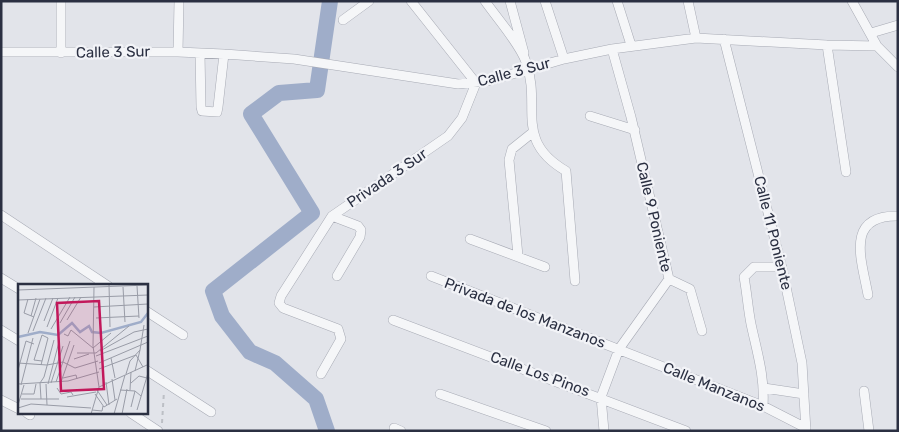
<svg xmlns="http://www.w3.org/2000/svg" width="899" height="432" font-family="Rubik,sans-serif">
<rect width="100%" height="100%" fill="#e2e4ea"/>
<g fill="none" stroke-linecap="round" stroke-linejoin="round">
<path stroke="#9fadc9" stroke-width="16" d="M327,431L316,399L275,363L250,352L222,316L213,291L312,213L251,114L279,93L317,90L330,1"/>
<defs>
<path id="minor" d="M485,1C496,17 520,44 526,62C542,107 513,140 566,171L575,281
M510,1L524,53
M545,1L564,59
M617,1L631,45
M688,1L696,38
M852,1L877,46L898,67
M343,20L369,1
M871,33L898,25
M724,39L782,268L802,363L806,431
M827,45L846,172
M1,52H178L224,54L294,59L458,84L488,81L564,59L612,49L696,38L827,45L877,46
M178,52L179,1
M61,53V1
M200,53L201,107L202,111L217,112L218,107L224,54
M590,116L635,130
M1,215L108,286
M332,216L358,226L361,230L360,237L337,276
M470,239L545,267
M518,256L509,160L512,149L532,133
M431,276L763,406L806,428
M1,278L19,289
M669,279L690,289L702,331
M868,295C862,261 844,215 898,216
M146,311L183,335
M393,320L686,431
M1,330L19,341
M146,370L211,412
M321,374L341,339L338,329L283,308L279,303L281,296L332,216L448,136L462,118L476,83L411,1
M764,388L804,394
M864,391L869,431
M440,394L546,431
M1,400L19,409
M763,406C765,377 757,352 751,324C748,309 747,293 744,277L754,267H782
M27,413L30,415
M131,413L158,431
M394,428L401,431
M604,431L601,397L619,349L669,279L631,117L612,49"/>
</defs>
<use href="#minor" stroke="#a7aab4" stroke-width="10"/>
<path stroke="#bcbfc5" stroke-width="2" stroke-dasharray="4 4" stroke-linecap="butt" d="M162,423L164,391"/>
<use href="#minor" stroke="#f5f6f8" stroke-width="9"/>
</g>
<g text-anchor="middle" stroke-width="4.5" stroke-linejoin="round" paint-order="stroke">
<g font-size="15" fill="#2b3042" stroke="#f2f3f7">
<text transform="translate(113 52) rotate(-1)" y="5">Calle 3 Sur</text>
<text transform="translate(514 72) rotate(-15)" y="5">Calle 3 Sur</text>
<text transform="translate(387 178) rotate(-34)" y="5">Privada 3 Sur</text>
<text transform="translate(654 217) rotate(77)" y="5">Calle 9 Poniente</text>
<text transform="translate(773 233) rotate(76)" y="5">Calle 11 Poniente</text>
<text transform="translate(525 313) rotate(21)" y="5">Privada de los Manzanos</text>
<text transform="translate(540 374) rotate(20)" y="5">Calle Los Pinos</text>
<text transform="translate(714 387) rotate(22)" y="5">Calle Manzanos</text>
</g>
</g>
<g transform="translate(18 284)">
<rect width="130" height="130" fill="#e2e4ea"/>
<path fill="none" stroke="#9fadc9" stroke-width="2.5" d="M0,53L22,48L40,51L54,39L62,48L71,42L74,48L83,49L123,38L130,29"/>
<path fill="none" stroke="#999ca7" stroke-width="1" d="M91,0L92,43M119,2L121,34M76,3L75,62L81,103M105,3L107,38M0,6L130,1M10,15L6,29L16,33M0,16L130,11M76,23L130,20M13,32L18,14M78,34L121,32M49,36L63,13M26,37L35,14M42,39L57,13M29,43L40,14M33,45L52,13M15,47L28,14M10,49L22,15M46,50L50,52L53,46L75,64L93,49M82,67L116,48L130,45M59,69H78L111,42M78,72L130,52M93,74L97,94M56,75L71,70M0,79L29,81L45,78L57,84L80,77M81,79L130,58M23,81L30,54L24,51L16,76L24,77M81,85L118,71L125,83M0,86L8,57L16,60M117,87L122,66M108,90L112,77L122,66L126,41M45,94L58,91L59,95M94,95L97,116M38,98L52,57M43,98L56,61M88,98L91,121M33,99L45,62M113,99L121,92L129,94M0,100L50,97L81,88M28,100L29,121M30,100L41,58M3,101L15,54M39,104L43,110L53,108L55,111M79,106L89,121M102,106L117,107L123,112M112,106L113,88M4,110H16L18,100M77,110L86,123L99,115M49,113L78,108M3,115H41M23,115L22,99L26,93L36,56M0,121L6,101M113,123L117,107M0,124L13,120L73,124M74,126L84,127L85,122M119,126L130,89M73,130L81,103L129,81M96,130L107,91M104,130L109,105"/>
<path fill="#c2185b" fill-opacity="0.15" stroke="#c2185b" stroke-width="2.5" d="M81,17L86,105L43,107L39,19Z"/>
<rect width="130" height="130" fill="none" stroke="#2b3042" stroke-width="2.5"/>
</g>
<rect width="899" height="432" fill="none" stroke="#2b3042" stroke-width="5"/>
</svg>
